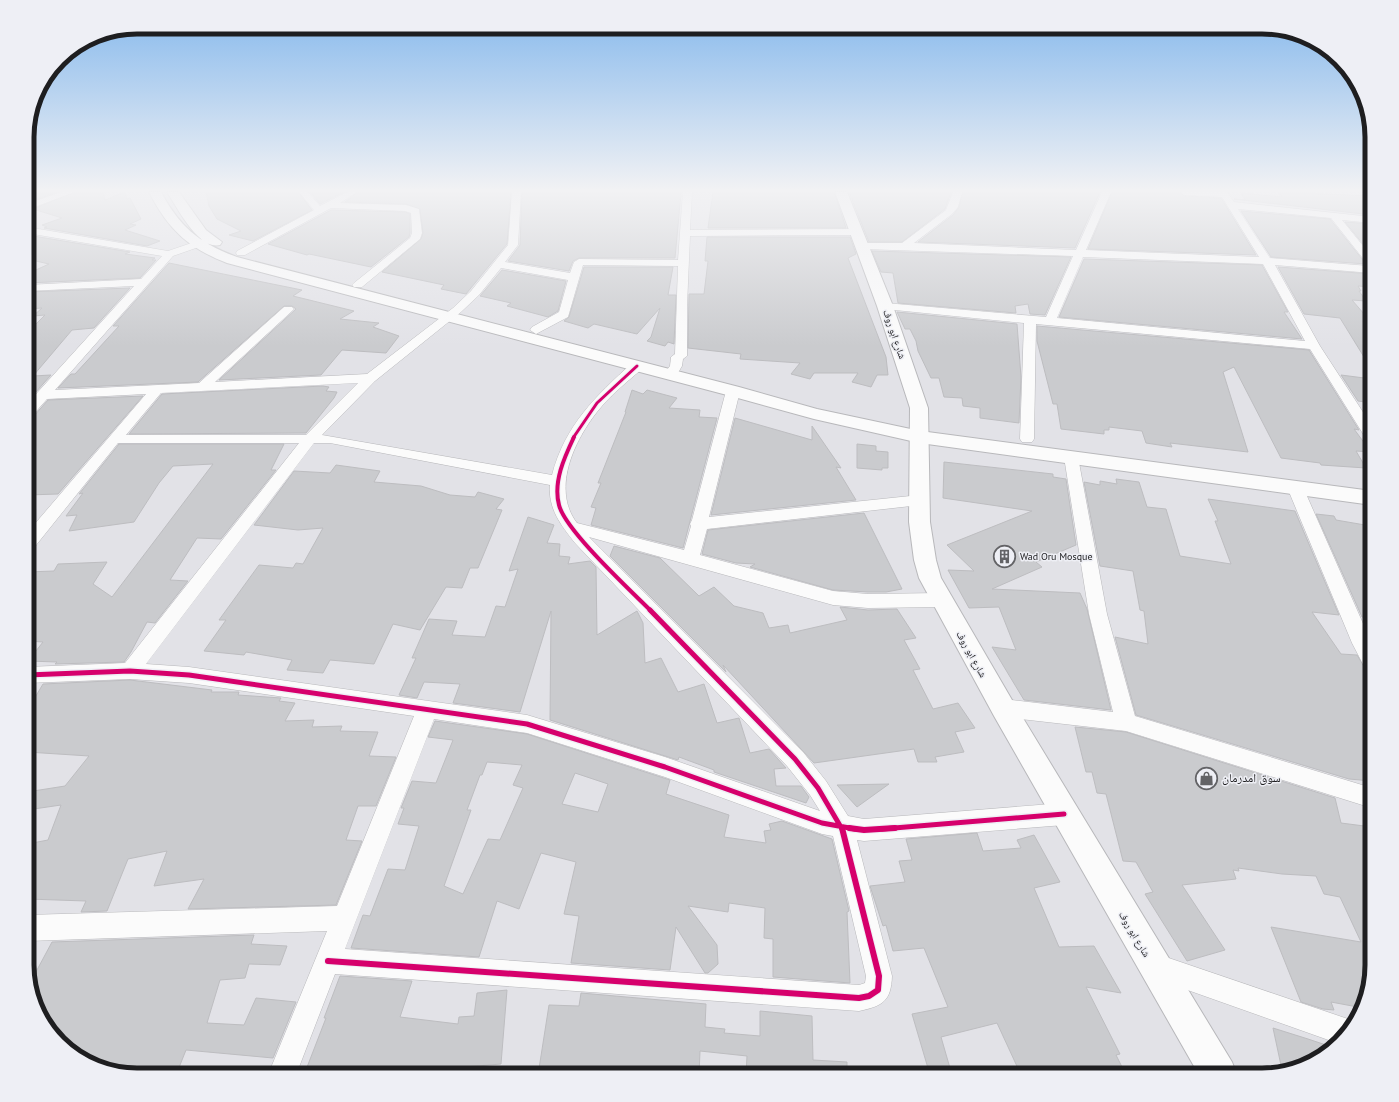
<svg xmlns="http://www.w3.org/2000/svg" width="1399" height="1102" font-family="'PT Sans','Noto Naskh Arabic',sans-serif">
<rect width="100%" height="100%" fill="#e2e2e7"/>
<path fill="#cacbce" stroke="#bdbdc0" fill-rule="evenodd" d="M29,192H57L38,199L28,196Z
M75,192H103L105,200L125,192L127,199L130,198L141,219L130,224L136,225L125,230L160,241L147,246L44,228L47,227L42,225L62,218L33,209Z
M206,192H298L312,210L253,241L229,235L241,231L217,219L209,206Z
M310,192H344L320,204Z
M358,192H511L507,244L466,294L441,289L444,285L382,272L421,239L423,233L420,209L406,204L345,202Z
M522,192L681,193L675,258H579L573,261L569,271L508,261L520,245Z
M713,192H834L846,228H708Z
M849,192H951L945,209L902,242H869Z
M963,192H1100L1075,248L918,242L953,215L959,207Z
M1112,192H1179L1184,196L1221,198L1256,255L1088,249Z
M1278,192L1372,196V215L1234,199L1245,200L1241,193L1282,197Z
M331,210L405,212L410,214V233L409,237L371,267L309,254L307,255L268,244Z
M1241,211L1330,219L1366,264L1271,257Z
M1345,222L1372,224V255Z
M27,235L130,252L125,254L155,258L152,260H156L140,278L27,283V274L49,264L27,259Z
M707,237H850L856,254L848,258L886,357L888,375H877L871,387L852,382L858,373H814L810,379L791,374L800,363L740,359L741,354L688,348L689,294H704L708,261H705Z
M872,251L1071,257L1045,315L1030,314L1028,304L1015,306L1016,313L898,303L893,273L881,272Z
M1084,259L1262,265L1288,312H1284L1302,339L1059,317Z
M169,263L302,290L293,296L354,311L340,319L379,323L373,327L399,336L386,353L342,350L321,375L219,380L296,309L292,306H284L198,382L58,388L71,374H75L119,326H113Z
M584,267H673L668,295H676L674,344L668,342L665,346L647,341L651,337L660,308L637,334L594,324L588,328L564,321L569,317Z
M1278,267L1372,274V287L1358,286L1361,291H1359L1366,301L1352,300L1371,322L1363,321L1372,335V370L1340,318L1304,314Z
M502,270L566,281L558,311L548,317L507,306L511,303L480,296Z
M130,288L94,328L72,330L33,376L51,375L27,402V333L45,315L33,316L42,308L28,309L33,304H27V292Z
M897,312L1017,324L1021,377L1019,423L980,418V408L963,406L962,398L944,397L939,378H931L918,351L916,341L910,329H905Z
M1037,326L1309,350L1359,430L1354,429L1371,452L1356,451L1366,468L1321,465L1320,463L1281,458L1234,367L1223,372L1248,452L1170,443L1172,447L1146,443L1142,431L1109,427V430H1104V434L1061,429L1057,404H1053L1037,341Z
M1341,375L1372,379V403L1358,401Z
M323,386L329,387L326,391L337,392L334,398L306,433L129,434L162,394Z
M632,390L643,394L647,390L677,398L669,408L700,410L699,417L717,418L683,548L591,525L596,508L591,507L601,483H598L626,412H625Z
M143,396L58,494L27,495V418L33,417L48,400Z
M735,418L812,440V426L841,468L836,467L856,500L711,515Z
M119,444H284L271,470H276L221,539L197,538L170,580L188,581L155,623L147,622L131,652L124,662L55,664L57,662L28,661L43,642L27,641V572L54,571L58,564L107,562L93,584L112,597L213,464L173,466L159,483L134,522L69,531L77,515L66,516L83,493L79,494Z
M857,444L876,446V451L888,452V468H882V470L857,468Z
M944,462L1053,474V477L1066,479L1076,545L1036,562L1042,567L992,589L1080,593L1087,609L1111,710L1024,700L992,647L1016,650L999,607L969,608L948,570L974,571L947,545L1032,511L943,498Z
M336,465L380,471L374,482L421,486L450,495L475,497L478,492L504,499L496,509L502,510L478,568H470L462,588L446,587L420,630L393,624L374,664L330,660L323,673L287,670L292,660L246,652L244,655L204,651L226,620H219L259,565L293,568L296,563L303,564L323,528L298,530L254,525L294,471L330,473Z
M1116,479L1139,482L1147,507L1166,509L1180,556L1231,564L1215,521H1218L1208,499L1295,511L1339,615L1312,612L1341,654L1357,655L1372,680V781L1349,779L1136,715L1115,637L1148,644L1144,611L1140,610L1133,571L1100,566L1084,482L1100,485V481L1117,484Z
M864,513L902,589L886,592H868L833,590L750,567L755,564L736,563L702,554L708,530Z
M1316,514L1334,516L1336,520L1365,525L1372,537V618L1362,617Z
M528,517L554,525L547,543L560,544L559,556L570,557L568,564L590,561L596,567L597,635L637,611L643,623L645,663L661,658L678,692L704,684L717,723L739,718L750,753L769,749L786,768L774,769L776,786H801L809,797L806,803L714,772V770L679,757L678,760L550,720L551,611L520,712L453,703L460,684L424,682L417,698L399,695L416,658H412L429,619L457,621L452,635L485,637L496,606L505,607L518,569L509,571Z
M614,546L660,558L699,596L714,587L734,606L763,613L769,628L788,625L790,633L847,620L840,607L868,610L897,609L916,638L904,640L920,669L913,670L933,709L958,703L975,728L955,732L964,752L935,757L937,762H918L914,749L814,763L723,665L726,672L610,556Z
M130,680L212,690L211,692H239L238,695L281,698L279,701L295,703L285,721L314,720L312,727L342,726L340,731L378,732L369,756L396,757L376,806H358L346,840L362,841L336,905L188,909L204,879L154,886L167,851L128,859L107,911L81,912L86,901L27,899V844L48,840L61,805L27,810V792L65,786L89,756L27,752V711L43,684Z
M435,721L527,734L670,780L666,794L729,815L724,837L766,843L764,831L771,830L769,824L782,821L832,839L849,911L847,912L850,983L773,977V939L764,938L765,908L729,903L728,912L688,906L717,945L718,964L708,973H705L676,927L670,970L571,963L579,916L564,914L576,862L541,853L519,909L497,901L479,957L351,948L363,915L370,916L388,869L405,870L419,826L398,824L404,808H401L412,781L436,783L453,740L428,737ZM487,762L522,765L513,785L523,788L500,840L488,839L463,894L444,886L471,810H467L480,775H482ZM575,773L608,784L598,812L562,804Z
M1075,727L1126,732L1335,798L1341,823L1372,827V965L1363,1008L1331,1002L1334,1010L1323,1009L1301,1002L1271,927L1361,942L1340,897L1324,894L1316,876L1282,874L1238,868L1239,871L1233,870L1236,879L1182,885L1225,950L1187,961L1145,894L1153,892L1136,862L1123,861L1106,794L1097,793L1092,772H1086Z
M889,784L857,807L837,785Z
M977,833L983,851L1021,848L1017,840L1034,835L1060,882L1034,888L1059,947L1094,946L1121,993L1086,987L1120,1054L1116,1055L1126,1075H1021L997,1023L941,1037L952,1075H930L912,1014L948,1007L924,948L893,951L886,925L883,926L870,886L905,882L899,861L912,860L906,839Z
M254,935L251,944L287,946L280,965L249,964L245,978L220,980L207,1023L244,1025L256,998L296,1002L273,1058L186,1050L176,1075H137L102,1069L65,1048L38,1013L30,983L52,942Z
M340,976L412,981L400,1017L458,1024L459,1017L474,1016L477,993L507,990L501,1064L430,1070L429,1075H304L326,1018H324Z
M581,993L706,1004L705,1027L725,1029L724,1033L760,1036V1011L812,1016L813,1060L847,1062V1075H746L747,1056L700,1051L699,1075H538L549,1005L579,1006Z
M1273,1028L1308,1039L1332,1047L1310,1064L1282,1070Z"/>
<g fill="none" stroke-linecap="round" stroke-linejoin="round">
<defs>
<path id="minor" d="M61,192H74L27,210V204Z
M299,192H308L320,206L347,192H357L340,203L406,205L419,209L422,233L420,239L362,287H354L352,285L354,283L410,238L412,233L411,213L405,211L331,208L245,255H237L236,253L237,251L314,210Z
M512,192H521L518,245L505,262L570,273L574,262L579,259L678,260L683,192H692L690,230L857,229L862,232L857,235L690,236L687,306V356L683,359L682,366L675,378H665L663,375L670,366L671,357L675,354L678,266L583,265L568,317L536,334L530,330L532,327L559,312L568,280L501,268L479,295L461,312L375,381L322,435L552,475C565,425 596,396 632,363H642L643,366L642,369C628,381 613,393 602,406C576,436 550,488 577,523L684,550L691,526L690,524L692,520L726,391L728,388H738L740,391L709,517L920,495L926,496L928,500L926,504L920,505L707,529L700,555L833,591L868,594L942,593L948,595L951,600L948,605L942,607L868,608L833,605L589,537L803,752L826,781L848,816L864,819L1064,803L1072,806L1075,814L1072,822L1064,825L864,841L857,840L892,976C891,1001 883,1006 859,1011L335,974L296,1075H268L327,931L27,941V915L337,906L414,716L189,683L130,679L27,683V667L125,663L299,443H118L33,549L27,551V533L146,394L47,399L32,416L27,417V404L134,286L27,291V285L141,279L162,256L27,233V227L168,251L209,237L214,240L213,242L173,256L55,390L199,383L284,307H292L294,309L292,311L215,382L367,374L453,308L471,291L508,245ZM358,383L306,435H126L161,393ZM314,443H330L550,485C548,509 561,525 575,543L787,766L810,795L820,811L665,757L527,715L189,667L146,664ZM434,719L527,733L665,777L822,834L833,836L866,976L865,983L859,985L345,949Z
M953,192H962L958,207L952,214L914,243L1076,250L1102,192H1111L1086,250L1259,257L1222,197L1184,195L1180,192H1227L1234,202L1372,217V223L1342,220L1372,257V273L1275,265L1320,346L1372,426V441L1367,440L1365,437L1310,349L1036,324L1034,439L1032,442H1022L1020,439L1024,323L885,309L879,306L885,303L1046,317L1073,256L863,249L858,246L863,243H902L946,210ZM1238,209L1331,218L1369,266L1270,258ZM1083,257L1263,264L1305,341L1057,318Z
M1071,452L1076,454L1078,457L1107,614L1135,716L1372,788V808L1126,731L1003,717L996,714L993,708L996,702L1003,699L1113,712L1089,614L1064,457L1066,454Z
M1295,482L1301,483L1303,487L1372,644V670L1365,668L1352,643L1287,487L1289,483Z
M1157,954L1348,1019L1354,1022L1345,1037L1337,1043L1148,976L1144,967L1148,958Z"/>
<path id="tertiary" d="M835,192H847L893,306L928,408L930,522L936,560L941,578L1012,700L1232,1062L1237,1075H1199L994,716L919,578L914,560L909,522L910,408L877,306Z"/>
<path id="secondary" d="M149,192H161C180,227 199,243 237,257L739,387L817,409L920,431L1372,491V505L920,443L814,419L727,395L227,263C188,248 168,229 149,192Z
M167,192H179L206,230L222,242L220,245C198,250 177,207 167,192Z"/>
</defs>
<use href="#minor" stroke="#b8b8bb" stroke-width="1"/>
<use href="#tertiary" stroke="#b8b8bb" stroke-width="2"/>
<use href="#secondary" stroke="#b8b8bb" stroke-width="2"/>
<use href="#minor" fill="#fbfbfb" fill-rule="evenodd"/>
<use href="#tertiary" fill="#fbfbfb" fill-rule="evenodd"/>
<use href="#secondary" fill="#fbfbfb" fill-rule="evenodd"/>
<defs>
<path id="cycleway-far3" d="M573,438L597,403L637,366"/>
<path id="cycleway-far2" d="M574,437C564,458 553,482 559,505C565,530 630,590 651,611"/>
<path id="cycleway-far1" d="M650,610L795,759L818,788L842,829
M27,675L130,671L189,675L527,724L665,767L822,823L855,829
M882,829L1064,814"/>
<path id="cycleway" d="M849,828L864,830L895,828
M328,961L859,998L869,996L878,990L879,976L842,828"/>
</defs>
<use href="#cycleway-far3" stroke="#eeeff5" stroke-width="5"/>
<use href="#cycleway-far2" stroke="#eeeff5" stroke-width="6"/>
<use href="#cycleway-far1" stroke="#eeeff5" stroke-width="8"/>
<use href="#cycleway" stroke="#eeeff5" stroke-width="8"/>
<use href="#cycleway-far3" stroke="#d6006c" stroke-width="3"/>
<use href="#cycleway-far2" stroke="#d6006c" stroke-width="4"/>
<use href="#cycleway-far1" stroke="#d6006c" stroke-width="5"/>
<use href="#cycleway" stroke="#d6006c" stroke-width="6"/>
</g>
<linearGradient id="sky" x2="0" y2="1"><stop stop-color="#83b7ec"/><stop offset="0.55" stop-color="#f2f2f4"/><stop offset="1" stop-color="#f2f2f4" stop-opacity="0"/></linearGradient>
<rect width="1399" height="346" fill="url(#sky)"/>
<defs>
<symbol id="building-ring" viewBox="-11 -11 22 22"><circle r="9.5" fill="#eeeff5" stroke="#636366" stroke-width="1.5"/><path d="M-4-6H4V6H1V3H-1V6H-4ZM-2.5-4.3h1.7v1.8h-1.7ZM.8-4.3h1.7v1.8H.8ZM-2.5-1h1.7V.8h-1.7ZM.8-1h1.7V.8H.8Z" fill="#636366"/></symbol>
<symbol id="shop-ring" viewBox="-11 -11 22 22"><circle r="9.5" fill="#eeeff5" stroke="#636366" stroke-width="1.5"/><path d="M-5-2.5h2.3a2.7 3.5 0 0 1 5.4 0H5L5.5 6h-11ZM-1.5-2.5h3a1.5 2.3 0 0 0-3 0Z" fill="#636366"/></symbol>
</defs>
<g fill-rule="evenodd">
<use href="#building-ring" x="992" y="544" width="25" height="25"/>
<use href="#shop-ring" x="1194" y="766" width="25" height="25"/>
</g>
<g text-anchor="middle" stroke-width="3" stroke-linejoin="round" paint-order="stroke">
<g font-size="10" fill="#1e1e20" stroke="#eeeff5">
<text transform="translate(895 334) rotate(71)" y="4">شارع ابو روف</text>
<text transform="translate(972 654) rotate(61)" y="4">شارع ابو روف</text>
<text transform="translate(1135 934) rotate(59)" y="4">شارع ابو روف</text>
</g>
<g font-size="10" fill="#1e1e20" stroke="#eeeff5" text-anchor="start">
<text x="1020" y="560">Wad Oru Mosque</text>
</g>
<g font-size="12" fill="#1e1e20" stroke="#eeeff5" text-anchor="start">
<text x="1222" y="782">سوق امدرمان</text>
</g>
</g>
<path d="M0 0H1399V1102H0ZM137 34H1262A103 103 0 0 1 1365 137V965A103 103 0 0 1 1262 1068H137A103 103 0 0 1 34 965V137A103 103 0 0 1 137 34Z" fill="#eeeff5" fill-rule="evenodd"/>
<path fill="none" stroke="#1e1e20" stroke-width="5" d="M137 34H1262A103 103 0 0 1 1365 137V965A103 103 0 0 1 1262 1068H137A103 103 0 0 1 34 965V137A103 103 0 0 1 137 34Z"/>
</svg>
